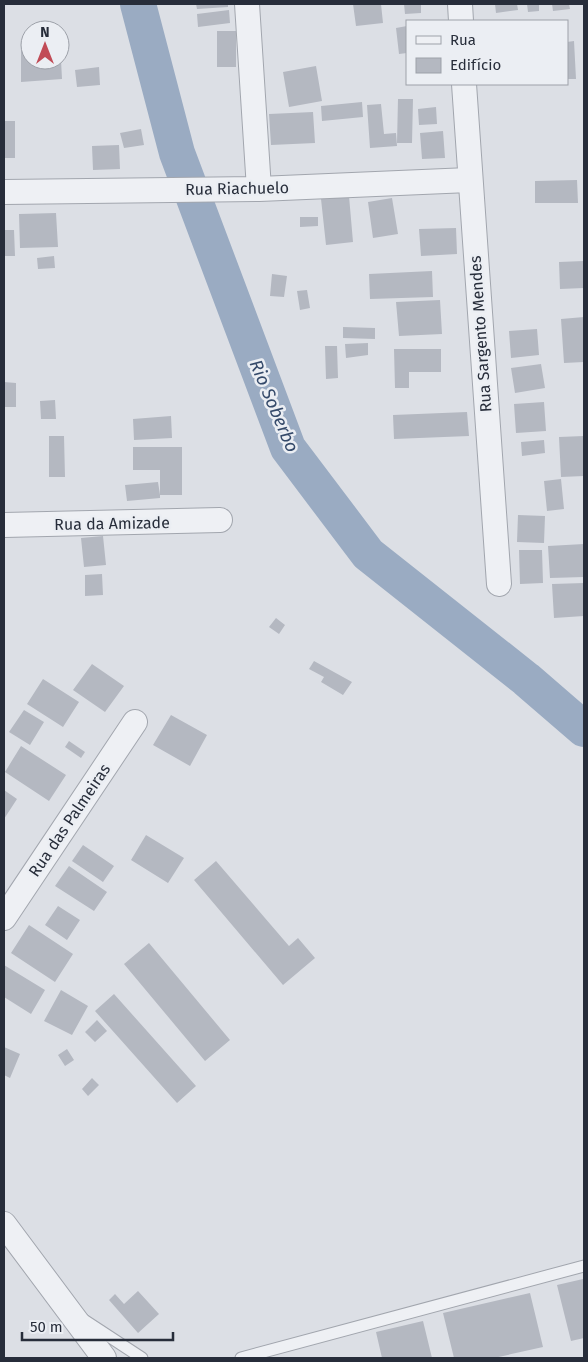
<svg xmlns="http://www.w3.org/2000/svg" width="588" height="1362" font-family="'Fira Sans',sans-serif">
<rect width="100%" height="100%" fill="#dcdfe5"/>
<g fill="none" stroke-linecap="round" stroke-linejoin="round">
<path stroke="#9aabc2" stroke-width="36" d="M138,4L177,153L288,448L368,554L526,679L584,729"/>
</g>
<path fill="#b4b8c1" d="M196,4H228V7L197,9Z
M353,4H381L383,23L356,26Z
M404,4H421V13L405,14Z
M495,4H517L518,10L496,13Z
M527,4H539V11L528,12Z
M552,4H569L570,9L553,11Z
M229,10L230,23L198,27L197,14Z
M407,26V53L399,54L396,28Z
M217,31H236V67H217Z
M574,41L576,79H567V42Z
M30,42V60H61L62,79L21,82V43Z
M316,66L322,101L289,107L283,72Z
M99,67L100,85L77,87L75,70Z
M398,99H413L412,143H397Z
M362,102L363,117L322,121L321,106Z
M381,104L384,134L396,133L397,146L370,148L367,105Z
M436,107L437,124L419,125L418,109Z
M313,112L315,143L271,145L269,114Z
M4,121H15V158H4Z
M141,129L144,145L124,148L120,133Z
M443,131L445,158L422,159L420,133Z
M119,145L120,169L93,170L92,146Z
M577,180L578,203H535V181Z
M349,196L353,242L326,245L321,199Z
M392,198L398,234L373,238L368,202Z
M56,213L58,247L20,248L19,214Z
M300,217H318V226L300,227Z
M456,228L457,254L421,256L419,229Z
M4,230H14L15,256H4Z
M54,256L55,268L38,269L37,258Z
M584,261V288L560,289L559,262Z
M432,271L433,297L370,299L369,274Z
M272,274L287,276L284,297L270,296Z
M307,290L310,308L300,310L297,291Z
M440,300L442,334L399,336L396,302Z
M584,317V362L564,363L561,319Z
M343,327L375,328V339L343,338Z
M537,329L539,355L511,358L509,331Z
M368,343V355L346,358L345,344Z
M325,346H337L338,378L326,379Z
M394,349H441V372H409V388H395Z
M541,364L545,388L515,393L511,368Z
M4,382L16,383V407H4Z
M55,400L56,419H41L40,401Z
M544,402L546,431L516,433L514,404Z
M467,412L469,436L394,439L393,415Z
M171,416L172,438L134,440L133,419Z
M49,436H64L65,477H49Z
M584,436V476L561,477L559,437Z
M544,440L545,453L522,456L521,442Z
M133,447H182V495H160V498L127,501L125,485L158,482L160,495V470H133Z
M561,479L564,509L547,511L544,481Z
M518,515L545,516L544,543L517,542Z
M103,536L106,565L84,567L81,538Z
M584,544V577L550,578L548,546Z
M519,550H542L543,583L520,584Z
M102,574L103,595L85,596V575Z
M584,583V616L554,618L552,584Z
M276,618L285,625L279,634L269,627Z
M314,661L352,682L343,695L321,682L324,677L309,669Z
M92,664L124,686L105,712L73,690Z
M43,679L79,702L63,727L27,704Z
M24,710L44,722L30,745L9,732Z
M171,715L207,735L190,766L153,745Z
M69,741L85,752L81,758L65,747Z
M21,746L66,775L49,801L5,772Z
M4,790L17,799L4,819Z
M146,835L184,858L168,883L131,860Z
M83,845L114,866L103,882L72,861Z
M216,861L289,946L298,938L315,958L283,985L194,880Z
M69,866L107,892L94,911L55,886Z
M58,906L80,920L67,940L45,925Z
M29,925L73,954L55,982L11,953Z
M149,943L230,1040L205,1061L124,964Z
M4,965L45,990L31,1014L4,997Z
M61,990L88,1006L72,1035L44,1021Z
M114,994L196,1086L177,1103L95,1011Z
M97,1020L107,1031L95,1042L85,1032Z
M4,1047L20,1054L10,1078L4,1075Z
M67,1049L74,1060L65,1066L58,1055Z
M92,1078L99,1085L88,1096L82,1089Z
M583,1279L584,1338L571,1341L557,1285Z
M138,1291L159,1314L138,1333L109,1300L115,1294L124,1304Z
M530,1293L543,1347L494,1358H454L443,1313Z
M423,1321L432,1358H382L376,1332Z"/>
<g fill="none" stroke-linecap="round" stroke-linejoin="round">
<defs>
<path id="lane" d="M84,1320L142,1358
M241,1358L584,1266"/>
<path id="street" d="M247,4L259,189
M460,4L461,21
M464,84L499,584
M4,192L259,189L469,180
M4,525L220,520
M4,918L135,722
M4,1224L104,1358"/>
</defs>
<use href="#lane" stroke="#a2a6ae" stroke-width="13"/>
<use href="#street" stroke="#a2a6ae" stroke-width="26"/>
<use href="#lane" stroke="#eef0f4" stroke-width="11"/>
<use href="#street" stroke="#eef0f4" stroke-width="24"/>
</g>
<g text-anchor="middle" stroke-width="5" stroke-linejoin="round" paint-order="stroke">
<g font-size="16" fill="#272d3a" stroke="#ebeef3">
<text transform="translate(237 188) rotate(-1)" y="6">Rua Riachuelo</text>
<text transform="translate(480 334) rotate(-94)" y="6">Rua Sargento Mendes</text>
<text transform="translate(112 523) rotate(-1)" y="6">Rua da Amizade</text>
<text transform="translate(69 820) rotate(-56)" y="6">Rua das Palmeiras</text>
</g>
<g font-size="18" font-style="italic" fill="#354a6a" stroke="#ebeef3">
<text transform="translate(274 406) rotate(67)" y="6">Rio Soberbo</text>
</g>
</g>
<rect width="588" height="1362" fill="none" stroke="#272d3a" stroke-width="10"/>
<rect x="406" y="20" width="162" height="65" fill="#ebeef3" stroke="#9da1a9"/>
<rect x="416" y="36" width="25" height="8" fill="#eef0f4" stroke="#9da1a9"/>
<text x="450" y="45" font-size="15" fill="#272d3a">Rua</text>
<rect x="416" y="58" width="25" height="15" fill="#b4b8c1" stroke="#9da1a9"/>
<text x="450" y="70" font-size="15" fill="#272d3a">Edifício</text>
<g transform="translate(45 45)"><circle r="24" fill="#ebeef3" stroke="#9da1a9"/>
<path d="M0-4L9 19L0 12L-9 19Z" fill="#c14b56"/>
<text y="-8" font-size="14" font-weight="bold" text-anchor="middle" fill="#272d3a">N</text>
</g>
<path d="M22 1332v8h151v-8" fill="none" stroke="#272d3a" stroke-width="2.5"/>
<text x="30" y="1332" font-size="15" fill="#272d3a" stroke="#ebeef3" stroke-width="4" paint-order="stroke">50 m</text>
</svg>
